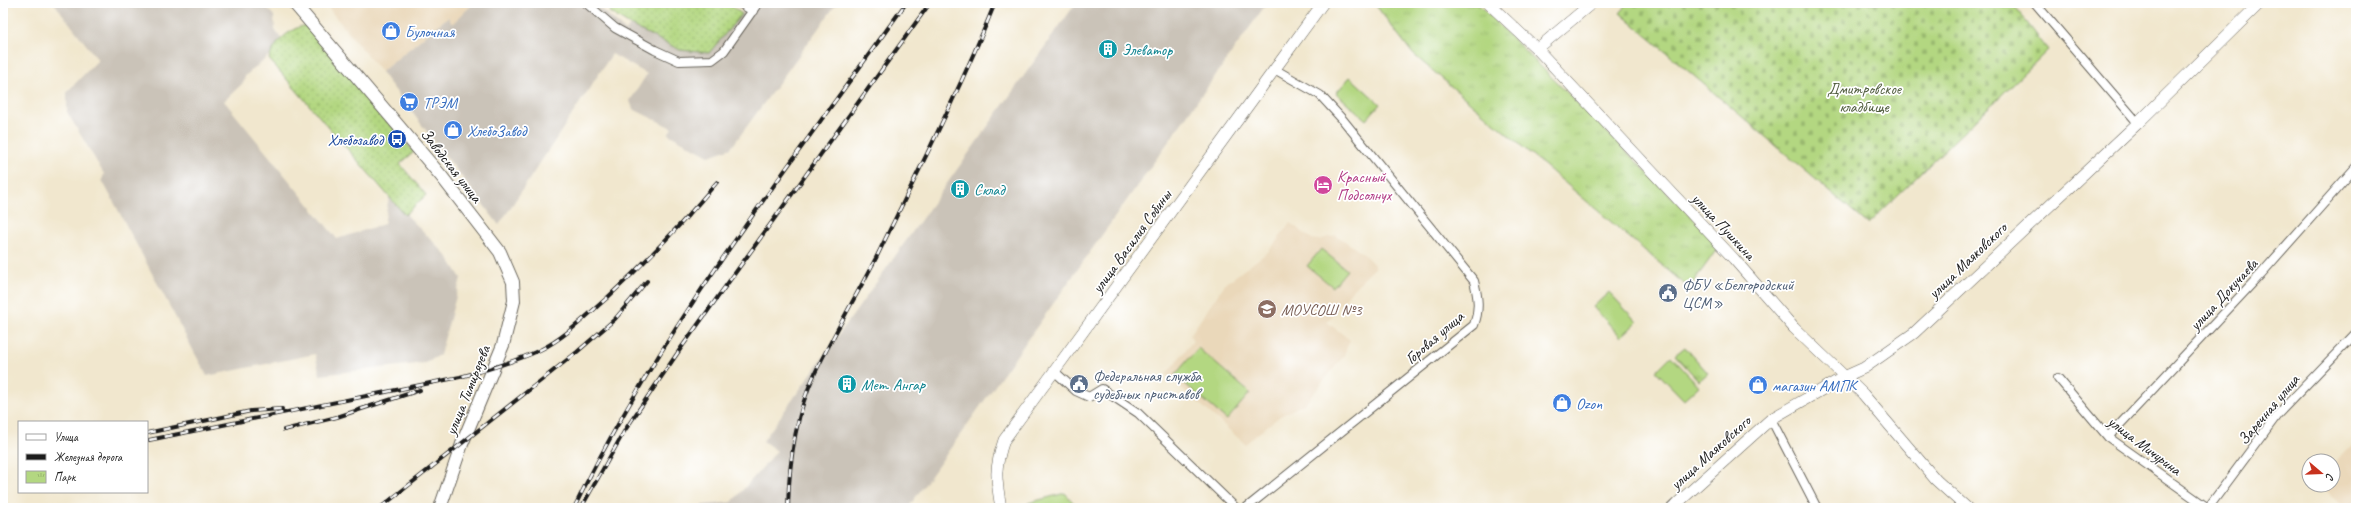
<svg xmlns="http://www.w3.org/2000/svg" width="2359" height="511" font-family="Caveat,sans-serif">
<defs>
<pattern id="grass-dots" width="8" height="8" patternUnits="userSpaceOnUse"><rect width="8" height="8" fill="#b3d781"/><path d="M2 2h.1M6 6h.1" fill="none" stroke="#99b86f" stroke-width="1.8" stroke-linecap="round"/></pattern>
<pattern id="cemetery-stones" width="16" height="16" patternUnits="userSpaceOnUse"><rect width="16" height="16" fill="#b3d781"/><path d="M2 7V4a2 2 0 0 1 4 0v3zM10 15v-3a2 2 0 0 1 4 0v3z" fill="#99b86f"/></pattern>
<pattern id="park-tufts" width="24" height="20" patternUnits="userSpaceOnUse"><rect width="24" height="20" fill="#b3d781"/><path d="M3 7l-1-3M5 7V3M7 7l1-3M15 17l-1-3M17 17v-4M19 17l1-3" fill="none" stroke="#99b86f"/></pattern>
</defs>
<rect width="100%" height="100%" fill="#fff"/>
<filter id="ink" filterUnits="userSpaceOnUse"><feTurbulence type="fractalNoise" baseFrequency=".025" numOctaves="2"/><feDisplacementMap in="SourceGraphic" scale="8" xChannelSelector="R" yChannelSelector="G"/><feConvolveMatrix kernelMatrix="1 2 1 2 8 2 1 2 1" color-interpolation-filters="sRGB"/></filter>
<filter id="wash" filterUnits="userSpaceOnUse"><feTurbulence type="fractalNoise" baseFrequency=".012" numOctaves="4" result="noise"/><feDisplacementMap in="SourceGraphic" scale="16" xChannelSelector="R" yChannelSelector="G"/><feGaussianBlur stdDeviation="0.9" result="paint"/><feColorMatrix in="noise" values="0 0 0 0 0 0 0 0 0 0 0 0 0 0 0 0 0 1.4 0 .05"/><feComposite in="paint" operator="in"/></filter>
<g filter="url(#wash)">
<rect width="100%" height="100%" fill="#f1e7ce"/>
<path fill="#ead8ba" d="M324,3H474L452,25L448,17L381,72Z
M1290,223L1312,239L1318,240L1336,235L1365,255L1376,267L1352,290L1327,322L1350,340L1343,357L1306,403L1280,416L1245,444L1166,374L1193,341L1190,335L1225,284L1269,251Z
M2356,441V508H2346L2316,485H2333V464Z"/>
<path fill="#cac3b8" d="M54,3H263L274,16L275,30L284,43L245,76L244,82L224,101L337,239L384,224L389,197L447,256L461,278L440,355L425,363L320,375L315,354L207,376L102,180L104,174L67,112V92L98,60Z
M474,3H594L626,31L630,25L680,50L709,53L742,14L749,3H837L731,148L709,156L668,134L672,128L633,109L630,101L647,74L612,54L499,225L381,72L448,17L452,24Z
M1076,3H1267L908,508H701L702,505L732,502L777,451L763,441Z"/>
<path fill="url(#grass-dots)" stroke="#687a4e" d="M615,3H727L742,14L709,53L680,50L630,25L609,12Z
M307,25L414,152L400,164L426,195L405,215L269,59C274,43 289,28 307,25Z"/>
<path fill="url(#cemetery-stones)" stroke="#687a4e" d="M1629,3H2012L2048,50L1868,224L1620,13Z"/>
<path fill="url(#park-tufts)" stroke="#687a4e" d="M1374,3H1477L1720,245L1689,288L1413,54Z
M1685,347L1708,373L1699,381L1675,355Z
M1065,493L1078,508H1030L1028,503Z"/>
<path fill="#b3d781" stroke="#687a4e" d="M1350,77L1380,104L1366,120L1336,93Z
M1321,249L1347,270L1333,287L1307,266Z
M1609,292L1637,322L1621,337L1593,307Z
M1198,348L1250,393L1227,420L1175,375Z
M1671,356L1699,386L1684,400L1656,371Z"/>
</g>
<g filter="url(#ink)">
<g fill="none" stroke-linecap="round" stroke-linejoin="round">
<defs>
<path id="minor" d="M586,3L615,28L655,50L679,61L712,60L724,51L758,3
M739,3L753,11
M2035,3L2138,123
M1054,371L1076,391L1089,397L1102,389L1138,413L1236,508
M2058,378L2108,437L2208,508
M1771,419L1817,508
M2108,437L2261,274L2356,167
M1246,508L1474,325C1480,309 1478,297 1474,281L1343,120L1320,95L1276,70
M2208,508L2277,415L2356,333"/>
<path id="tertiary" d="M1488,3L1537,49L1734,259L1794,328L1863,394L1936,480L1967,508
M1537,49L1592,3
M1001,508C996,479 994,469 1004,440L1323,3
M1672,508L1771,419L1844,377L1864,368L1914,333L2138,123L2260,3"/>
<path id="secondary" d="M294,3L442,177L500,252L513,282L514,301L503,345L462,444L440,508"/>
</defs>
<use href="#minor" stroke="#67635a" stroke-width="10"/>
<use href="#tertiary" stroke="#67635a" stroke-width="12"/>
<use href="#secondary" stroke="#67635a" stroke-width="14"/>
<use href="#minor" stroke="#fff" stroke-width="8"/>
<use href="#tertiary" stroke="#fff" stroke-width="11"/>
<use href="#secondary" stroke="#fff" stroke-width="12"/>
<defs>
<path id="rail" d="M284,430L337,417L420,390
M147,433L251,411L282,409
M149,440L460,377C487,370 514,362 540,350C565,338 586,316 607,298C648,260 682,224 717,182
M380,508L577,352L615,319L647,281
M574,508C662,326 789,167 906,3
M581,508L625,430L681,348L930,3
M788,508C789,462 795,415 815,373C834,334 856,296 876,258C917,174 960,90 995,3"/>
</defs>
<use href="#rail" stroke="#1c1c1c" stroke-width="4"/>
<use href="#rail" stroke="#fff" stroke-width="2.5" stroke-dasharray="8" stroke-linecap="butt"/>
</g>
</g>
<defs>
<symbol id="shop-disc" viewBox="-11 -11 22 22"><circle r="9.5" fill="#3f7fe0" stroke="#fff"/><path d="M-5-2.5h2.3a2.7 3.5 0 0 1 5.4 0H5L5.5 6h-11ZM-1.5-2.5h3a1.5 2.3 0 0 0-3 0Z" fill="#fff"/></symbol>
<symbol id="building-disc" viewBox="-11 -11 22 22"><circle r="9.5" fill="#0f9aa8" stroke="#fff"/><path d="M-4-6H4V6H1V3H-1V6H-4ZM-2.5-4.3h1.7v1.8h-1.7ZM.8-4.3h1.7v1.8H.8ZM-2.5-1h1.7V.8h-1.7ZM.8-1h1.7V.8H.8Z" fill="#fff"/></symbol>
<symbol id="supermarket-disc" viewBox="-11 -11 22 22"><circle r="9.5" fill="#3f7fe0" stroke="#fff"/><path d="M-6-5.5h2.5l.6 2H6L4.5 2H-2.5L-4.4-4H-6ZM-1.5 3.2a1.3 1.3 0 1 0 .1 0ZM3 3.2a1.3 1.3 0 1 0 .1 0Z" fill="#fff"/></symbol>
<symbol id="bus-disc" viewBox="-11 -11 22 22"><circle r="9.5" fill="#1a4fb4" stroke="#fff"/><path d="M-5-6H5V4H4V6H2V4H-2V6H-4V4H-5ZM-3.5-4V0h7V-4ZM-3.5 1.2v1.5H-2V1.2ZM2 1.2v1.5H3.5V1.2Z" fill="#fff"/></symbol>
<symbol id="hotel-disc" viewBox="-11 -11 22 22"><circle r="9.5" fill="#d1479c" stroke="#fff"/><path d="M-6-4.5h1.5V1H6V5H4.5V3h-9V5H-6ZM-4 0a1.8 1.8 0 1 1 3.6 0ZM.5 0V-2.5h3Q6-2.5 6 0Z" fill="#fff"/></symbol>
<symbol id="civic-disc" viewBox="-11 -11 22 22"><circle r="9.5" fill="#5c6f8a" stroke="#fff"/><path d="M-.6-6.5H3V-4.5H.6V-3L4-1V1h2V6H-6V1h2V-1L-.6-3ZM-1.2 2.5V6h2.4V2.5Z" fill="#fff"/></symbol>
<symbol id="school-disc" viewBox="-11 -11 22 22"><circle r="9.5" fill="#8d6e63" stroke="#fff"/><path d="M0-5L7-2L0 1L-7-2ZM-4 1L0 2.5L4 1V4Q0 6-4 4Z" fill="#fff"/></symbol>
</defs>
<g fill-rule="evenodd">
<use href="#shop-disc" x="380" y="20" width="22" height="22"/>
<use href="#building-disc" x="1097" y="38" width="22" height="22"/>
<use href="#supermarket-disc" x="398" y="91" width="22" height="22"/>
<use href="#shop-disc" x="442" y="119" width="22" height="22"/>
<use href="#bus-disc" x="386" y="128" width="22" height="22"/>
<use href="#hotel-disc" x="1312" y="174" width="22" height="22"/>
<use href="#building-disc" x="949" y="178" width="22" height="22"/>
<use href="#civic-disc" x="1657" y="282" width="22" height="22"/>
<use href="#school-disc" x="1256" y="298" width="22" height="22"/>
<use href="#building-disc" x="836" y="373" width="22" height="22"/>
<use href="#civic-disc" x="1068" y="373" width="22" height="22"/>
<use href="#shop-disc" x="1747" y="374" width="22" height="22"/>
<use href="#shop-disc" x="1551" y="392" width="22" height="22"/>
</g>
<g text-anchor="middle" stroke-width="3.5" stroke-linejoin="round" paint-order="stroke">
<g font-size="16" fill="#366cbe" stroke="#fff" text-anchor="start">
<text x="405" y="37">Булочная</text>
<text x="423" y="108">ТРЭМ</text>
<text x="467" y="136">ХлебоЗавод</text>
<text x="1772" y="391">магазин АМПК</text>
<text x="1576" y="409">Ozon</text>
</g>
<g font-size="16" fill="#0d838f" stroke="#fff" text-anchor="start">
<text x="1122" y="55">Элеватор</text>
<text x="974" y="195">Склад</text>
<text x="861" y="390">Мет. Ангар</text>
</g>
<g font-size="16" fill="#515d3f" stroke="#fff">
<text x="1864" y="94">Дмитровское<tspan x="1864" dy="18">кладбище</tspan></text>
</g>
<g font-size="16" fill="#164399" stroke="#fff" text-anchor="end">
<text x="383" y="145">Хлебозавод</text>
</g>
<g font-size="16" fill="#1c1c1c" stroke="#fff">
<text transform="translate(452 165) rotate(52)" y="6">Заводская улица</text>
<text transform="translate(1724 226) rotate(47)" y="6">улица Пушкина</text>
<text transform="translate(1131 241) rotate(-54)" y="6">улица Василия Собины</text>
<text transform="translate(1967 260) rotate(-44)" y="6">улица Маяковского</text>
<text transform="translate(2223 294) rotate(-47)" y="6">улица Докучаева</text>
<text transform="translate(1434 337) rotate(-41)" y="6">Горовая улица</text>
<text transform="translate(467 390) rotate(-68)" y="6">улица Тимирязева</text>
<text transform="translate(2268 409) rotate(-50)" y="6">Заречная улица</text>
<text transform="translate(2145 445) rotate(37)" y="6">улица Мичурина</text>
<text transform="translate(1710 452) rotate(-42)" y="6">улица Маяковского</text>
</g>
<g font-size="16" fill="#b23c85" stroke="#fff" text-anchor="start">
<text x="1337" y="182">Красный<tspan x="1337" dy="18">Подсолнух</tspan></text>
</g>
<g font-size="16" fill="#4e5e75" stroke="#fff" text-anchor="start">
<text x="1682" y="290">ФБУ «Белгородский<tspan x="1682" dy="18">ЦСМ»</tspan></text>
<text x="1093" y="381">Федеральная служба<tspan x="1093" dy="18">судебных приставов</tspan></text>
</g>
<g font-size="16" fill="#785e54" stroke="#fff" text-anchor="start">
<text x="1281" y="315">МОУСОШ №3</text>
</g>
</g>
<rect width="2359" height="511" fill="none" stroke="#fff" stroke-width="16"/>
<rect x="18" y="421" width="130" height="72" fill="#ffffff" stroke="#a4a4a4"/>
<rect x="26" y="434" width="20" height="6" fill="#ffffff" stroke="#a4a4a4"/>
<text x="54" y="441" font-size="12" fill="#1c1c1c">Улица</text>
<rect x="26" y="454" width="20" height="6" fill="#1c1c1c" stroke="#a4a4a4"/>
<text x="54" y="461" font-size="12" fill="#1c1c1c">Железная дорога</text>
<rect x="26" y="471" width="20" height="12" fill="url(#park-tufts)" stroke="#a4a4a4"/>
<text x="54" y="481" font-size="12" fill="#1c1c1c">Парк</text>
<g transform="translate(2321 473) rotate(109)"><circle r="19" fill="#ffffff" stroke="#a4a4a4"/>
<path d="M0-3L7 15L0 10L-7 15Z" fill="#c8321e"/>
<text y="-6" font-size="11" font-weight="bold" text-anchor="middle" fill="#1c1c1c">С</text>
</g>
</svg>
